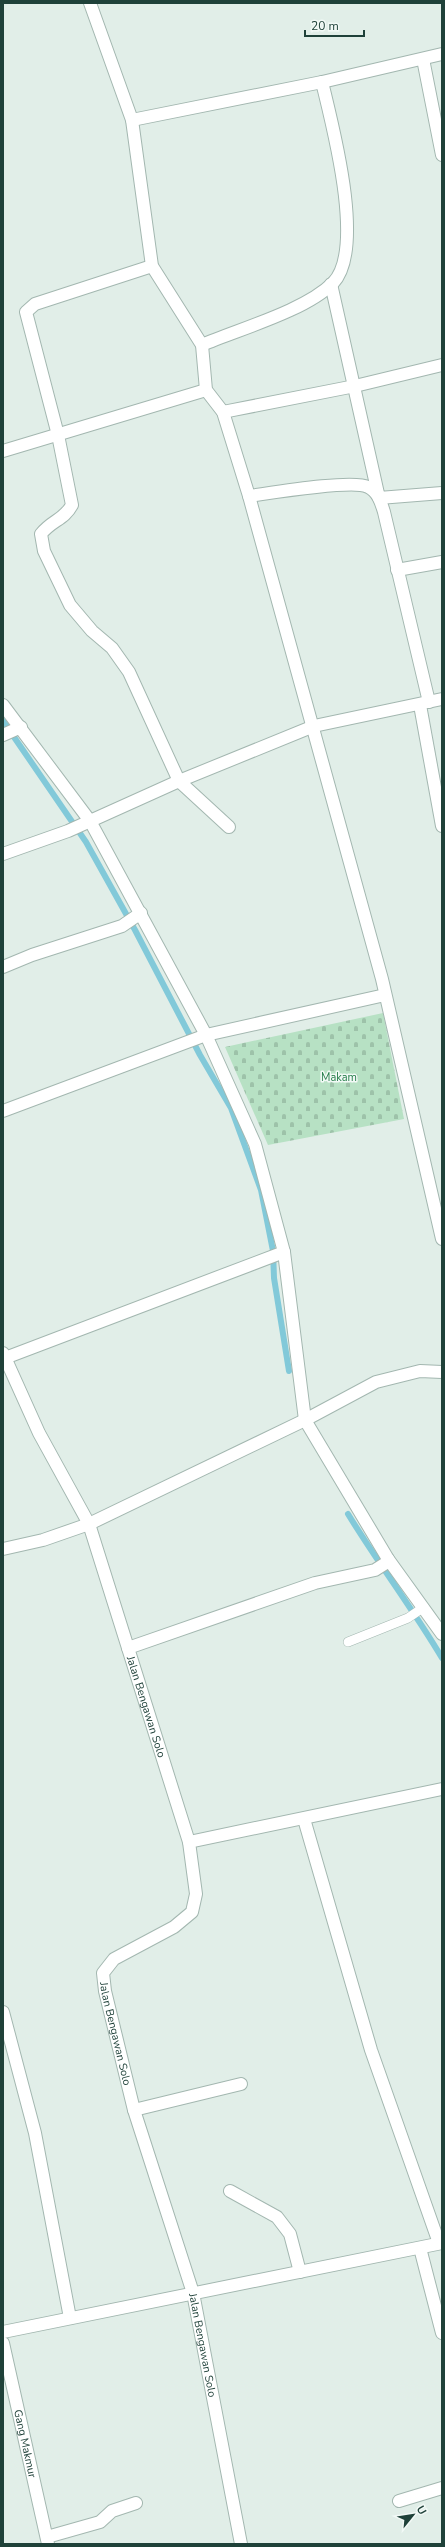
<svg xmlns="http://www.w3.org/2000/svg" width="445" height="2547" font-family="'Nunito Sans',sans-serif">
<defs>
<pattern id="cemetery-stones" width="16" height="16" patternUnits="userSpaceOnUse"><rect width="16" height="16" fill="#b7e1c4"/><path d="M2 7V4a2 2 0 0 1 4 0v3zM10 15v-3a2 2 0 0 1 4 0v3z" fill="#9dc2a9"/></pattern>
</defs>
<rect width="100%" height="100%" fill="#e1eee8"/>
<path fill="url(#cemetery-stones)" d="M383,1013L404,1119L268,1145L225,1047Z"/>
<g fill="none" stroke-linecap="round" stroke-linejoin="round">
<path stroke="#82c9d9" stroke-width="6" d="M3,721L86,842L135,930L200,1055L231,1108L261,1190L273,1251L274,1278L289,1371
M348,1514C378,1563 413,1609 442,1658"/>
<defs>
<path id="service" d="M348,1642L408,1618L424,1607"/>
<g id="minor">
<path d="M90,3L132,120L152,266L202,345L206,390L223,412L249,496L382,979L442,1239"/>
<path d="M423,59L442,155"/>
<path d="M322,82L442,54"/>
<path d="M132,120L322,82C332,124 366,249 333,283C305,311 239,329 202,345"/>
<path d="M152,266L35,304L26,312L58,435L72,505C64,520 52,520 41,534L44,551L70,605L92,631L112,648L129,672L179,781L229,827"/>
<path d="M331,284L379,498L442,493"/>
<path d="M223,412L355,386L442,365"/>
<path d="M3,451L206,390"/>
<path d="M249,496C271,493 353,479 368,487C378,492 381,502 384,512L429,702"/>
<path d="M397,570L442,562"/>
<path d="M3,705L90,821L206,1035L255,1144L284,1252L305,1420L388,1559L442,1634"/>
<path d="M420,705L442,826"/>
<path d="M3,735L21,727"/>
<path d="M3,854L68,831L179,781L314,726L442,699"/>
<path d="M3,967L32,955L122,926L141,913"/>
<path d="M3,1111L206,1035L385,995"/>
<path id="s1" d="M3,1353L39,1433L89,1524L189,1842L196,1894L192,1912L174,1927L114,1959L103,1973L105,1991L134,2110L193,2293L241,2544"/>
<path d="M5,1358L284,1252"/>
<path d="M3,1549L43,1540L89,1524L305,1420L376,1382L420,1371L442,1372"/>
<path d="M128,1648L315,1583L375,1570L386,1563L388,1559"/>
<path d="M304,1819L371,2050L439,2243"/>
<path d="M189,1842L442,1789"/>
<path d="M3,2012L35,2133L70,2318"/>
<path d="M134,2110L241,2084"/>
<path d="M230,2191L277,2217L290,2234L300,2272"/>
<path d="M420,2248L442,2333"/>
<path d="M3,2332L442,2243"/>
<path id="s2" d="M3,2343L48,2544"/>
<path d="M399,2501L442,2488"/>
<path d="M47,2537L100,2522L112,2511L136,2503"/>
</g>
</defs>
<use href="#service" stroke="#a3b7b0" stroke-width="10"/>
<use href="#minor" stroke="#a3b7b0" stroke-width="14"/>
<use href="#service" stroke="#fff" stroke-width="9"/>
<use href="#minor" stroke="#fff" stroke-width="12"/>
</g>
<g text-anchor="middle" stroke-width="3" stroke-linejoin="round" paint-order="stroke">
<g font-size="11" fill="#247d49" stroke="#f2f9f6">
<text x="339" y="1081">Makam</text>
</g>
<g font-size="11" fill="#1f4139" stroke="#f2f9f6">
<text dy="4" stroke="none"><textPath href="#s1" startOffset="383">Jalan Bengawan Solo</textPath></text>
<text dy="4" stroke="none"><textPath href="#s1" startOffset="767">Jalan Bengawan Solo</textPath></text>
<text dy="4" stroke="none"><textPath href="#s1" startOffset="1091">Jalan Bengawan Solo</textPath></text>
<text dy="4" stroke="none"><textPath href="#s2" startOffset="103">Gang Makmur</textPath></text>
</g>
</g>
<rect width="445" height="2547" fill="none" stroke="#1f4139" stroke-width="8"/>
<g transform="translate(413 2515) rotate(60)" stroke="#f2f9f6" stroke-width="3" paint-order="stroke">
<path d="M0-3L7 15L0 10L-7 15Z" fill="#1f4139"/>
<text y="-6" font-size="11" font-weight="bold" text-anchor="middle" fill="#1f4139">U</text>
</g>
<path d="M305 30v6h59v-6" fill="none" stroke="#1f4139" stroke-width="2"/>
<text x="311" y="30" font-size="12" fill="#1f4139" stroke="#f2f9f6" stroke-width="3" paint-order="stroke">20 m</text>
</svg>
